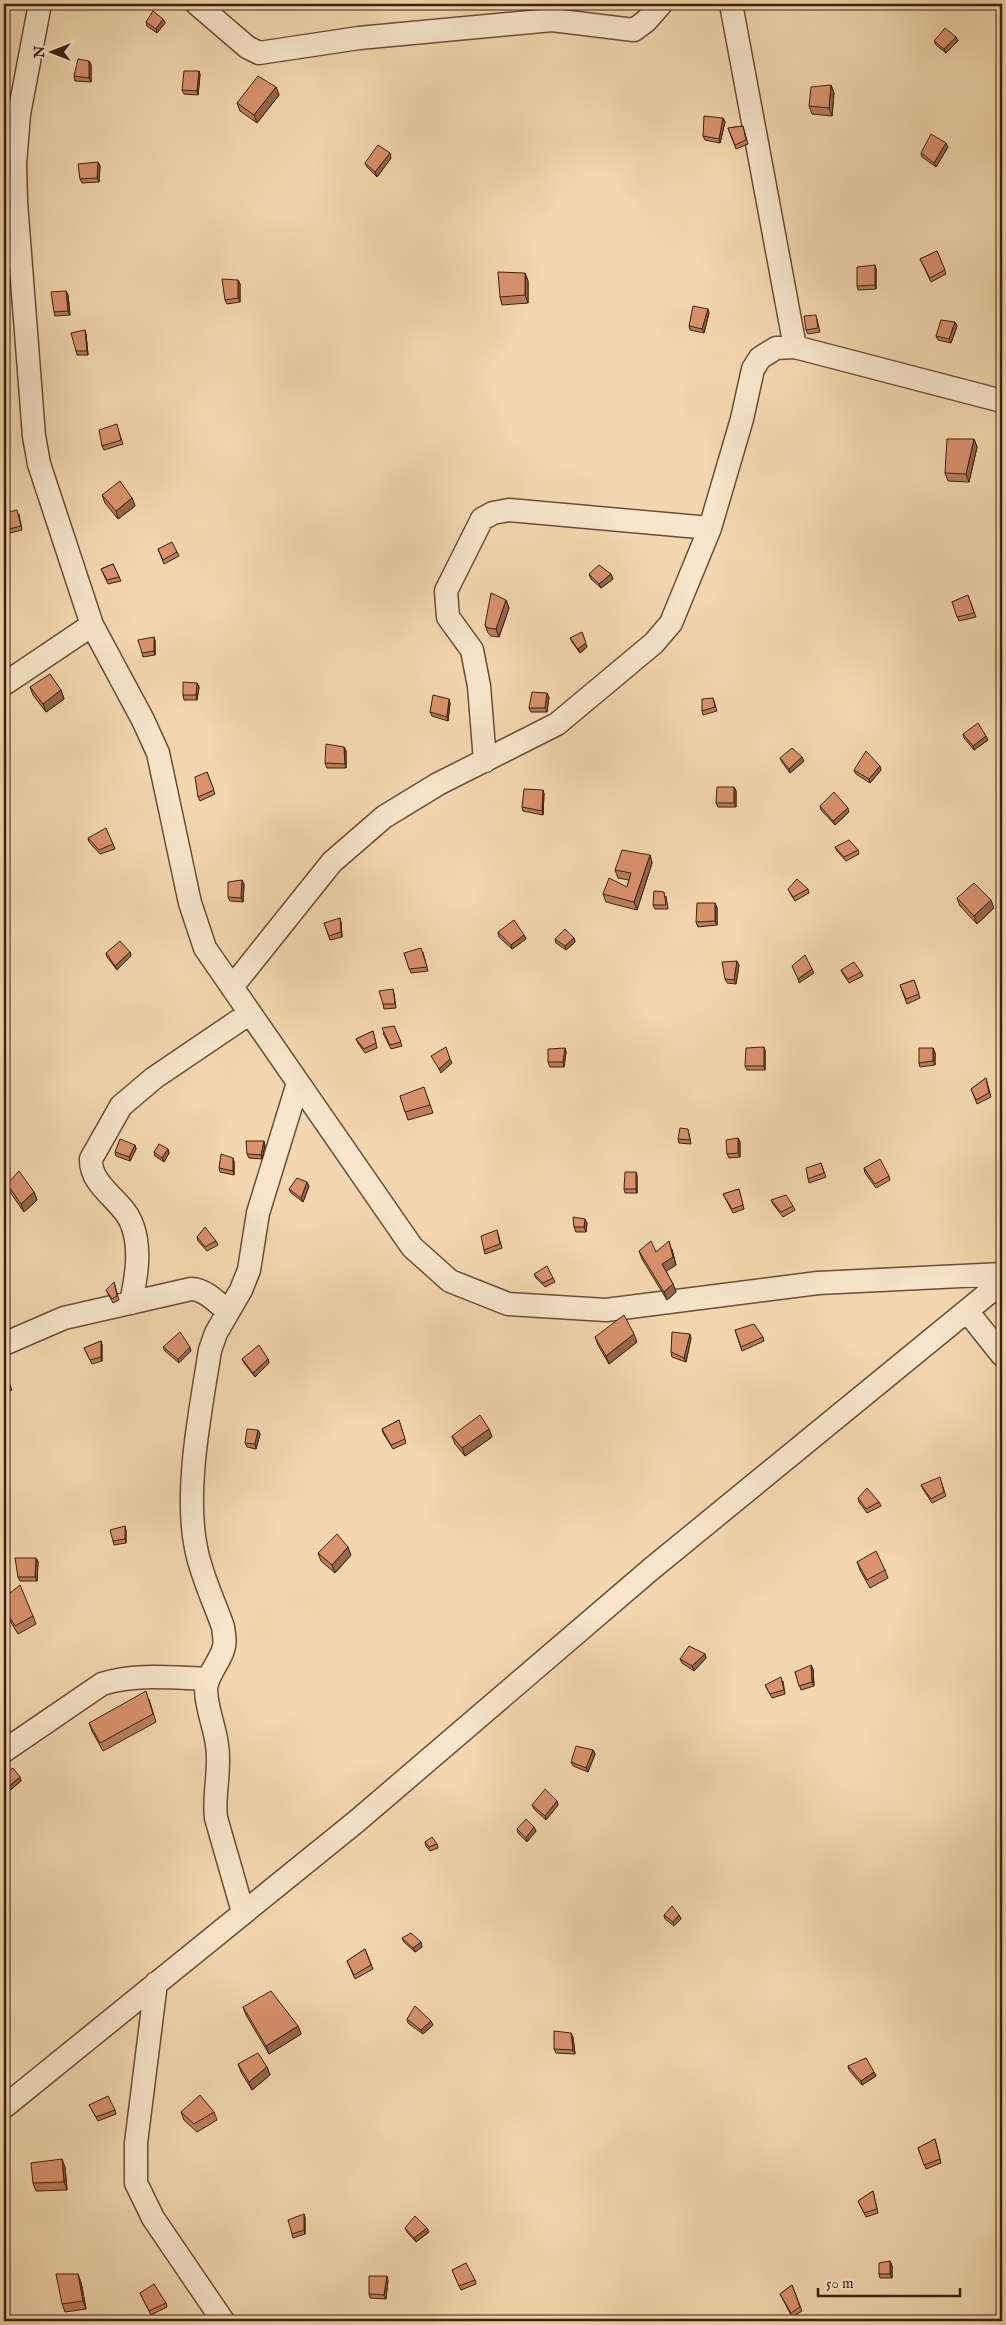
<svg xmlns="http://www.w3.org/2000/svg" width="1006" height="2325" font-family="'IM FELL English',serif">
<rect width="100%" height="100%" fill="#f3d8af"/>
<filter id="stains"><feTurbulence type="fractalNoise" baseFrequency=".004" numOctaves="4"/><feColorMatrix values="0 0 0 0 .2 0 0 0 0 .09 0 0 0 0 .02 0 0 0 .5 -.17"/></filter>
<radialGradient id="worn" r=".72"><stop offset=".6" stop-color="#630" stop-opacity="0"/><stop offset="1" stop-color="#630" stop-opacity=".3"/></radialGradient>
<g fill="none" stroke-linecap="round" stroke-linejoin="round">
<defs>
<path id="street" d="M40,4L19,114L15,164L16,202L34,436L39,464L92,625L143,720L158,753L190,903L205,948L412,1247L450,1281L508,1304L606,1310L818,1283L1002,1274
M197,4L247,47L259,53L359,38L552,20L634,30L646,21L661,4
M731,4L795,347
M4,684L92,625
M485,761L479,686L472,650L448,617L446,591L482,519L493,513L509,510L710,528
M232,987L332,862L384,817L438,784L557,724L654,643L671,623L710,528L742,419L753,369L760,358L776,348L795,347L1002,401
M131,1303C136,1278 142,1247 131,1222C122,1200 90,1186 91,1159L121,1106L154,1078L250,1013
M967,1311L1002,1355
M4,1344L64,1318L191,1289C205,1289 218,1303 228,1312
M4,1751L102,1684C136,1673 173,1678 208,1679
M243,1912L216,1818C213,1794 221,1770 217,1745C215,1727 206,1708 206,1689C207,1675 219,1663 223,1650C226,1643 224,1635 223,1627C214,1601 201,1575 196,1548C184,1489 201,1409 210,1350L216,1333L241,1290L249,1270L258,1213L298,1083
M156,1983L136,2143V2183L153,2218L223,2321
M4,2107L357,1821L650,1570L1002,1282"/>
</defs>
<use href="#street" stroke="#6b4d37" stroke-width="25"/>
<use href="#street" stroke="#f7e6cb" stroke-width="22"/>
</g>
<path fill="#bb7e5e" stroke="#3e1f0f" d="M163,19L165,23L157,33L147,26L146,22Z
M956,37L958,41L946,53L936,45L934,41Z
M89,61L91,65V82L75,81L74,76Z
M199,71L200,75L198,95L184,94L182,90Z
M831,85L834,93L832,116L812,114L809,106Z
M276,87L279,95L257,123L240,111L237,103Z
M723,118L725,122L720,143L705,140L703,136Z
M743,126L748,144L736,149L728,128Z
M948,147L936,167L922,157L921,153Z
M391,158L377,177L367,167L365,163Z
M98,162L100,166L99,182L82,183L80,179Z
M937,251L946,274L931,282L920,259Z
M875,265L876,269V289L858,290L857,286Z
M525,273L528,281V303L502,305L500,297Z
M238,280L240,284V302L227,304L225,300Z
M68,295L70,315L55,316L54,312Z
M709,313L704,333L690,330L689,326Z
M817,319L820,332L808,334L806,330Z
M955,322L957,326L951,343L938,340L936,336Z
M85,330L86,334L88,355H77L76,351Z
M118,429L123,444L104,450L102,446Z
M974,439L977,447L969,482L948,481L945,473Z
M102,495L132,498L135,506L118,519L105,503Z
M4,513L19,514L22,530L10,533L4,520Z
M158,549L177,552L179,556L164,564Z
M113,564L121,581L108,584L101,569Z
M589,574H611L613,579L601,588L591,579Z
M968,595L976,617L959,621L952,602Z
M506,600L509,608L499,637L491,636L488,633L485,625Z
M154,637L155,641V655L143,657L142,653Z
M570,638L587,647L580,653L572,642Z
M197,683L199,687L197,700H184L183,695Z
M30,687L61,690L64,699L46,712L33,695Z
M549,697L547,712H531L529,708Z
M713,698L717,711L703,715L702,711Z
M450,703L448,721L432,716L430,712Z
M963,734L988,740L974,750L964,738Z
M344,747L346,751V768H327L325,763Z
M780,758L804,761L790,773L782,762Z
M854,770H881L870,783L856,774Z
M207,772L215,794L200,801L198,797Z
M734,787L736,791V807H718L716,803Z
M543,790L544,794L543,815L523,811L522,807Z
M820,806L849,812L835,825L821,810Z
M88,838L113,844L115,849L100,854L89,842Z
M835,847L858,850L859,854L846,861L837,851Z
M650,855L652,863L637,910L606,902L603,894L627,887L629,880L618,878L615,870Z
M244,884L243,902L230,901L228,897Z
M788,889H808L809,893L795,901L790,893Z
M666,896L668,909H655L653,905Z
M957,898L994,908L977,924L960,906Z
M715,903L717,908V925L698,927L696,922Z
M341,922L342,937L330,940L324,923Z
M498,932L524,935L526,939L512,949L499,937Z
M574,938L575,942L566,950L556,943L555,939Z
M130,952L131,956L117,970L107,957L106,953Z
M423,952L428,971L411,973L404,953Z
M739,965L736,984L727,983L725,979Z
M841,970L861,972L863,976L849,983L843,974Z
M914,980L920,998L907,1004L900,985Z
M393,989L394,993L396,1008L384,1009L383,1004Z
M394,1026L402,1046L391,1049L383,1033Z
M373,1031L377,1048L365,1053L358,1043L356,1039Z
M764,1047L765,1051V1070H747L745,1066Z
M565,1048L566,1052L564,1067H550L548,1062Z
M933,1048L935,1053V1065L920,1067L919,1063Z
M986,1078L991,1097L977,1104L971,1089Z
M400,1096H427L433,1113L408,1120Z
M689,1133L691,1144L679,1143L678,1139Z
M738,1138L740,1142V1157L729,1158L727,1154Z
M135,1145L136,1149L130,1161L116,1156L115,1152Z
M265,1145L262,1159L249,1158L247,1154Z
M168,1149L169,1153L164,1162L155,1156L154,1152Z
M233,1158L234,1162V1175L220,1172L219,1168Z
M821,1163L826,1177L809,1183L808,1179Z
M864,1168L889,1176L890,1180L876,1188L865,1173Z
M636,1172L637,1176V1193H625L624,1189Z
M7,1184L34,1192L37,1200L24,1212L10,1192Z
M309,1186L303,1202L291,1193L289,1189Z
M739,1189L744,1209L733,1213L723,1194Z
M771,1200L793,1206L795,1210L783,1217L773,1204Z
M587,1223L586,1232H576L574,1227Z
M497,1230L502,1248L485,1254L484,1250Z
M197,1237L216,1241L218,1245L207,1251L198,1241Z
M672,1249L676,1265L666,1271L673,1284L676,1292L667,1300L642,1259L639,1251L656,1252Z
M534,1274L553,1278L555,1282L545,1287L536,1278Z
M114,1282L119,1300L113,1303L106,1290Z
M735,1330L763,1337L764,1341L742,1351Z
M595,1337L637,1342L609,1364L598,1345Z
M691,1338L686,1362L672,1357L671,1352Z
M101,1341L102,1345V1361L92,1364L84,1348Z
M163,1347L191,1351L179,1363L165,1351Z
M242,1359H268L269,1363L255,1377L244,1363Z
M4,1369L12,1390L4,1393Z
M399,1420L406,1443L393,1449L383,1433L382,1429Z
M489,1429L492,1437L465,1456L455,1444L452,1436Z
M258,1430L260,1434L256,1449L247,1447L245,1443Z
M4,1446L6,1452L7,1466L4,1467Z
M941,1481L946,1496L932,1503L923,1489L921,1485Z
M858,1498L879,1502L881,1506L867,1513L859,1502Z
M125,1526L126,1531V1543L114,1545L113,1541Z
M318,1553L351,1555L335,1573L321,1561Z
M36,1558L38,1562L37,1581H20L18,1577Z
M857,1562L885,1570L888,1578L870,1588L860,1570Z
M4,1598L33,1616L36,1624L18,1634L4,1611Z
M705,1654L706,1658L694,1671L682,1663L680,1659Z
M813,1669L814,1686L801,1690L795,1672Z
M783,1681L785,1694L772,1698L765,1685Z
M149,1699L156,1722L103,1751L92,1731L89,1723Z
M593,1750L595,1754L588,1772L573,1766L571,1762Z
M4,1774L20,1777L21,1781L9,1791L4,1785Z
M557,1801L558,1805L546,1820L534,1809L532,1805Z
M517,1829L536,1831L527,1842L518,1833Z
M425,1842L437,1844L438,1848L430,1851L426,1846Z
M664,1915H679L681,1919L674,1926L665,1919Z
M402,1938L422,1947L415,1952L404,1942Z
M365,1949L373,1969L355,1979L347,1961Z
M243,2007L298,2026L301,2034L269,2054L246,2015Z
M407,2019L433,2025L423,2034L408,2023Z
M573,2037L575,2054L556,2053L554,2049Z
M238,2064L267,2067L270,2075L252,2090L241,2072Z
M848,2066L874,2072L876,2076L862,2085L849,2070Z
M89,2105L115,2110L116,2114L98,2121Z
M181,2112H214L217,2120L197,2132L184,2120Z
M935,2139L941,2163L926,2169L918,2148Z
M65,2167L67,2190L36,2191L33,2183Z
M873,2191L878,2213L866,2217L858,2201Z
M304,2214L305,2218V2234L293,2238L292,2234Z
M405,2228L429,2232L416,2242L407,2232Z
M890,2261L892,2266V2278H880L879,2274Z
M452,2270L475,2280L476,2284L461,2290Z
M388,2280L386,2299L370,2298L369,2294Z
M81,2282L86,2309L65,2312L62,2304Z
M792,2285L802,2311L792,2317L780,2294Z
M140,2293L166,2303L167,2307L151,2315Z"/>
<path fill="#98674c" stroke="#3e1f0f" d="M163,19L165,23L157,33L156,29Z
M956,37L958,41L946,53L944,49Z
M89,61L91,65V82L89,78Z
M199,71L200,75L198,95L197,91Z
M831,85L834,93L832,116L829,108Z
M276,87L279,95L257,123L254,115Z
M723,118L725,122L720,143L719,139Z
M946,143L948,147L936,167L934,163Z
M390,153L391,158L377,177L375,172Z
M98,162L100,166L99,182L97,178Z
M875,265L876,269V289L875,285Z
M525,273L528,281V303L525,295Z
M238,280L240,284V302L238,298Z
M66,291L68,295L70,315L68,311Z
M708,309L709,313L704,333L702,329Z
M955,322L957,326L951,343L949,339Z
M85,330L86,334L88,355L87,351Z
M974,439L977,447L969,482L966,474Z
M132,498L135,506L118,519L116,511Z
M611,574L613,579L601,588L599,584Z
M506,600L509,608L499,637L496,629Z
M582,632L587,647L580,653L578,649Z
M154,637L155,641V655L154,651Z
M197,683L199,687L197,700L196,695Z
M61,690L64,699L46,712L43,704Z
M547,693L549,697L547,712L545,708Z
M449,699L450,703L448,721L447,717Z
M986,736L988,740L974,750L973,746Z
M344,747L346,751V768L345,764Z
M802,757L804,761L790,773L789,769Z
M880,766L881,770L870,783L869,779Z
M734,787L736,791V807L734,803Z
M543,790L544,794L543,815L542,811Z
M848,808L849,812L835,825L833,821Z
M650,855L652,863L637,910L634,902Z
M242,880L244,884L243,902L241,898Z
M991,900L994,908L977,924L974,916Z
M715,903L717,908V925L715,921Z
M340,918L341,922L342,937L341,932Z
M524,935L526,939L512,949L511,945Z
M574,938L575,942L566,950L565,946Z
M130,952L131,956L117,970L115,966Z
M737,961L739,965L736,984L734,980Z
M812,969L814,973L799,983L798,979Z
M764,1047L765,1051V1070L764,1066Z
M565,1048L566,1052L564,1067L563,1062Z
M933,1048L935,1053V1065L933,1061Z
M450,1059L452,1063L441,1073L439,1069Z
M738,1138L740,1142V1157L738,1153Z
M264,1141L265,1145L262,1159L261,1155Z
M135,1145L136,1149L130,1161L129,1157Z
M168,1149L169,1153L164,1162L162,1158Z
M233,1158L234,1162V1175L233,1171Z
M636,1172L637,1176V1193L636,1189Z
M307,1182L309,1186L303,1202L301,1198Z
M34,1192L37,1200L24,1212L21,1204Z
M585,1219L587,1223L586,1232L584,1227Z
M669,1241L676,1265L665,1272L662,1264Z
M673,1284L676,1292L667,1300L664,1292Z
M634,1334L637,1342L609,1364L606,1356Z
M690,1334L691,1338L686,1362L684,1358Z
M101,1341L102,1345V1361L101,1357Z
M190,1347L191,1351L179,1363L178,1359Z
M268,1359L269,1363L255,1377L253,1373Z
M489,1429L492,1437L465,1456L462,1448Z
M258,1430L260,1434L256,1449L255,1444Z
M4,1446L6,1452L7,1466L4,1458Z
M125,1526L126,1531V1543L125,1539Z
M348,1547L351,1555L335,1573L332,1565Z
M36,1558L38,1562L37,1581L35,1577Z
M705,1654L706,1658L694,1671L692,1666Z
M811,1665L813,1669L814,1686L812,1682Z
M593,1750L595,1754L588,1772L586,1768Z
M20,1777L21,1781L9,1791L8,1787Z
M557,1801L558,1805L546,1820L545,1816Z
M534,1827L536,1831L527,1842L526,1838Z
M679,1915L681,1919L674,1926L673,1922Z
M421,1942L422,1947L415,1952L413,1948Z
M431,2021L433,2025L423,2034L421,2030Z
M298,2026L301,2034L269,2054L266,2046Z
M571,2033L573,2037L575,2054L573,2050Z
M267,2067L270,2075L252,2090L249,2082Z
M874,2072L876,2076L862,2085L861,2081Z
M62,2159L65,2167L67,2190L64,2182Z
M304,2214L305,2218V2234L304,2230Z
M427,2228L429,2232L416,2242L414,2238Z
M890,2261L892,2266V2278L890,2274Z
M78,2274L81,2282L86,2309L83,2301Z
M387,2276L388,2280L386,2299L384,2295Z"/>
<path fill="#d9936d" stroke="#3e1f0f" d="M153,11L163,19L156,29L146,22Z
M945,28L956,37L944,49L934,41Z
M78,59L89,61V78L74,76Z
M184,71H199L197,91L182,90Z
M258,76L276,87L254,115L237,103Z
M831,85L829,108L809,106L811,87Z
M704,116L723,118L719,139L703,136Z
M743,126L746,140L735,145L728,128Z
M931,134L946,143L934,163L921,153Z
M378,145L390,153L375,172L365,163Z
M98,162L97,178L80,179L78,164Z
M937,251L945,270L930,278L920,259Z
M875,265V285L857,286V267Z
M498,272L525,273V295L500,297Z
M222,279L238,280V298L225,300Z
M66,291L68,311L54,312L51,292Z
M693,306L708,309L702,329L689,326Z
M816,315L818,328L806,330L804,316Z
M941,320L955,322L949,339L936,336Z
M85,330L87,351H76L71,333Z
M117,424L121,440L102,446L99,430Z
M947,439H974L966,474L945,473Z
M120,481L132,498L116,511L102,495Z
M17,510L21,526L9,529L4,519V513Z
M172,542L177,552L163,560L158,549Z
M113,564L119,577L107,580L101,569Z
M599,565L611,574L599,584L589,574Z
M491,593L506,600L496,629L488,628L485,625Z
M968,595L974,613L957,617L952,602Z
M582,632L586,643L578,649L570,638Z
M154,637V651L142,653L138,640Z
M50,674L61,690L43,704L30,687Z
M183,682L197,683L196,695H183Z
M532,692L547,693L545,708H529Z
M433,695L449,699L447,717L430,712Z
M713,698L715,707L702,711V699Z
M978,723L986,736L973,746L963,734Z
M326,744L344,747L345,764L325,763Z
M792,748L802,757L789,769L780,758Z
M866,751L880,766L869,779L854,770Z
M207,772L214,790L198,797L195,777Z
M717,787H734V803H716Z
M524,789L543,790L542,811L522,807Z
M834,792L848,808L833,821L820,806Z
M106,828L113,844L99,850L88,838Z
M849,840L858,850L844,857L835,847Z
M622,850L650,855L634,902L603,894L609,878L627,887L631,873L615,870Z
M797,879L808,889L793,897L788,889Z
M242,880L241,898L228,897V882Z
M974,883L991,900L974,916L957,898Z
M654,891L664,892L666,905H653Z
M697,903H715V921L696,922Z
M340,918L341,932L329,936L324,923Z
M514,920L524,935L511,945L498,932Z
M565,929L574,938L565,946L555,939Z
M120,941L130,952L115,966L106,953Z
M421,948L427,967L409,969L404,953Z
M805,955L812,969L798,979L792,966Z
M737,961L734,980L725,979L722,962Z
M854,962L861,972L848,979L841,970Z
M914,980L919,994L906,999L900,985Z
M393,989L395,1004H383L379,991Z
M394,1026L401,1042L390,1045L382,1028Z
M373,1031L376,1043L364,1049L356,1039Z
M446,1047L450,1059L439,1069L431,1056Z
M764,1047V1066H745L746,1048Z
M565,1048L563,1062H548V1049Z
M919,1048H933V1061L919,1063Z
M986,1078L989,1093L976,1100L971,1089Z
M424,1087L430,1105L405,1112L400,1096Z
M680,1128L688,1129L690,1140L678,1139Z
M738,1138V1153L727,1154L726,1140Z
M120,1139L135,1145L129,1157L115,1152Z
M246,1141H264L261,1155L247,1154Z
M159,1144L168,1149L162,1158L154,1152Z
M221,1154L233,1158V1171L219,1168Z
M880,1159L889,1176L875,1184L864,1168Z
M821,1163L824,1173L808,1179L806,1168Z
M19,1171L34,1192L21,1204L7,1184Z
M625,1172H636V1189H624Z
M297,1178L307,1182L301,1198L289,1189Z
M739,1189L743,1205L732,1209L723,1194Z
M786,1195L793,1206L781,1212L771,1200Z
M573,1217L585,1219L584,1227H574Z
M205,1227L216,1241L205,1247L197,1237Z
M497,1230L500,1244L484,1250L481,1236Z
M651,1241L656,1252L669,1241L673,1257L662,1264L673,1284L664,1292L639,1251Z
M547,1266L553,1278L543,1283L534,1274Z
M114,1282L117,1296L112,1299L106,1290Z
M624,1315L634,1334L606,1356L595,1337Z
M754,1324L763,1337L741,1347L735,1330Z
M180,1332L190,1347L178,1359L163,1347Z
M672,1332L690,1334L684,1358L671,1352Z
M101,1341V1357L90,1360L84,1348Z
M259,1345L268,1359L253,1373L242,1359Z
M4,1369L9,1382L4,1384Z
M480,1415L489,1429L462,1448L452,1436Z
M399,1420L405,1439L391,1445L382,1429Z
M247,1429L258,1430L255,1444L245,1443Z
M940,1477L944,1492L931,1499L921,1485Z
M867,1488L879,1502L866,1509L858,1498Z
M125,1526V1539L113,1541L110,1530Z
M337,1534L348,1547L332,1565L318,1553Z
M876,1551L885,1570L867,1580L857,1562Z
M15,1558H36L35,1577H18Z
M20,1585L33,1616L15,1626L4,1608V1598Z
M689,1646L705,1654L692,1666L680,1659Z
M811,1665L812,1682L799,1686L795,1672Z
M781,1677L784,1690L770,1694L765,1685Z
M146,1691L153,1714L100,1743L89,1723Z
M576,1746L593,1750L586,1768L571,1762Z
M13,1768L20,1777L8,1787L4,1783V1774Z
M545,1789L557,1801L545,1816L532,1805Z
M526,1819L534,1827L526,1838L517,1829Z
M432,1837L437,1844L429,1847L425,1842Z
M672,1906L679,1915L673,1922L664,1915Z
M411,1933L421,1942L413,1948L402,1938Z
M365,1949L371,1965L354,1975L347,1961Z
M271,1991L298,2026L266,2046L243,2007Z
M415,2006L431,2021L421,2030L407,2019Z
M554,2031L571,2033L573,2050L554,2049Z
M258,2053L267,2067L249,2082L238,2064Z
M866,2058L874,2072L861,2081L848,2066Z
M200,2095L214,2112L194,2124L181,2112Z
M108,2096L115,2110L96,2117L89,2105Z
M935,2139L940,2159L924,2165L918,2148Z
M62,2159L64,2182L33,2183L31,2163Z
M873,2191L877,2209L864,2213L858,2201Z
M304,2214V2230L292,2234L288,2220Z
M415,2216L427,2228L414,2238L405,2228Z
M890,2261V2274H879V2263Z
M466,2263L475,2280L459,2286L452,2270Z
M56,2274H78L83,2301L62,2304Z
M369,2276H387L384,2295L369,2294Z
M154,2284L166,2303L149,2311L140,2293Z
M792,2285L800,2307L791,2313L780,2294Z"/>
<rect width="1006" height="2325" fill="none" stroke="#f3d8af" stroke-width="20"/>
<rect x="5" y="5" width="996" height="2315" fill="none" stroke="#3e1f0f" stroke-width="2.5"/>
<rect x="10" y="10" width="986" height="2305" fill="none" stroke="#3e1f0f"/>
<g transform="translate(52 52) rotate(270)" stroke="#f7e6cb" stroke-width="4" paint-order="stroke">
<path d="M0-4L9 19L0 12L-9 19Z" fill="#3e1f0f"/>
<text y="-8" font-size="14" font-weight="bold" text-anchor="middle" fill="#3e1f0f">N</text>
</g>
<path d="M818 2288v8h142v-8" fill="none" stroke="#3e1f0f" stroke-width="2.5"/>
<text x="826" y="2288" font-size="15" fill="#3e1f0f" stroke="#f7e6cb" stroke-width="4" paint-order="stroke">50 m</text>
<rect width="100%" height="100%" filter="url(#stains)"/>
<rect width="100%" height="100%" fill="url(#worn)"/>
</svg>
